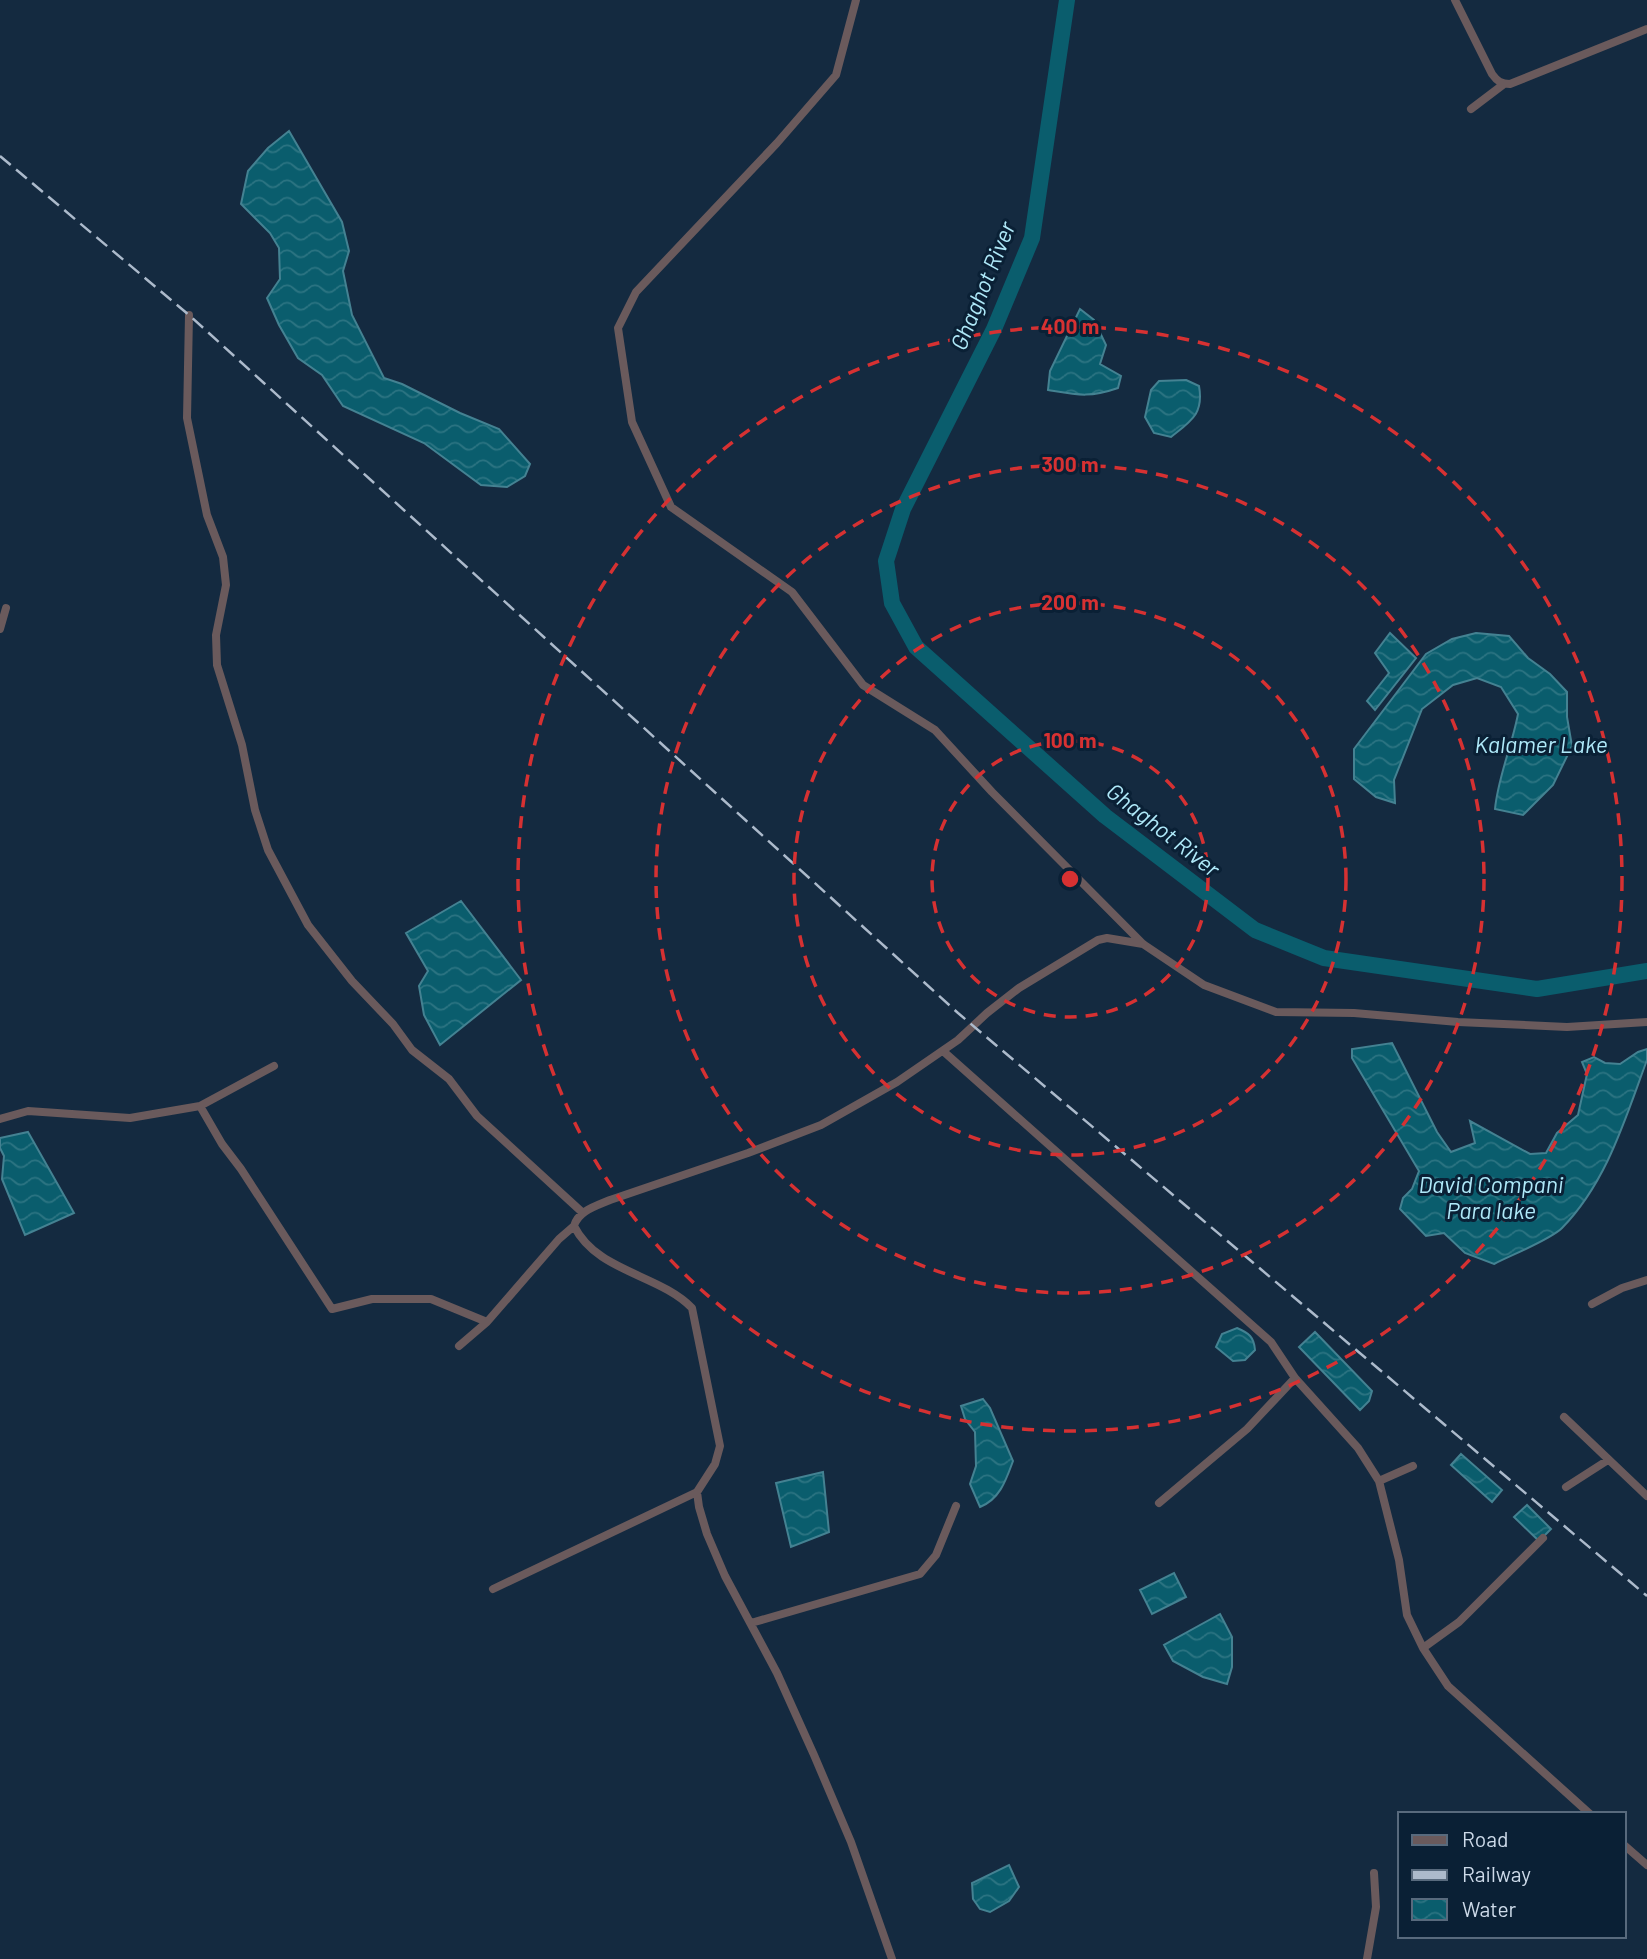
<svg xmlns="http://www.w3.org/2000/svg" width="1647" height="1959" font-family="Barlow,sans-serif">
<defs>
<pattern id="water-waves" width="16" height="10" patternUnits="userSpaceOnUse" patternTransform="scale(1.75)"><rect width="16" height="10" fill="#0a5d6d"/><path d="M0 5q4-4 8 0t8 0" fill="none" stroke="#2c7482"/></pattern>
</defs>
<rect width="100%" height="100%" fill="#142a40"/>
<path fill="url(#water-waves)" stroke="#448292" stroke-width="2" d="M289,131L342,222L349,251L343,271L352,315L384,378L402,384L460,413L499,429L530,464L525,476L507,487L481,485L424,443L343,406L322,375L298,358L279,325L267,298L280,279L279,248L270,233L241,204L248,171L268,148Z
M1080,309L1094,320L1106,345L1100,364L1121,376L1118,388C1089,398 1078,395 1048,390L1050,371Z
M1186,380L1199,386C1204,414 1191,421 1171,437L1154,433L1145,417L1151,390L1159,381Z
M1390,633L1416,658L1375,710L1367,701L1389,673L1375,653Z
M1476,633L1509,636L1528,658L1550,674L1567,692V717L1572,746L1553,785L1523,815L1495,809C1498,777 1512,746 1518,714L1501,687L1477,678L1453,685L1422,709L1394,780L1395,803L1376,797L1354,779V749L1426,654L1452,639Z
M461,901L521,980L440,1045L424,1015L419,986L428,971L406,933Z
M1392,1043L1437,1132L1451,1152L1475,1143L1470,1121L1530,1154L1546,1153L1557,1133L1578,1115L1587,1074L1582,1062L1594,1057L1605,1063L1620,1064L1638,1052L1647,1049V1060C1625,1119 1607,1182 1562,1228C1550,1240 1511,1255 1494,1264L1465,1253L1444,1233L1426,1236L1400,1209L1403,1198L1412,1189L1419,1171L1352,1058V1049Z
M28,1132L74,1213L25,1235L2,1179L4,1156L0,1148V1138Z
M1237,1328C1249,1333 1254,1337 1255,1350L1245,1360L1233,1361L1216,1347L1222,1334Z
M1315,1332L1372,1391L1369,1401L1360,1410L1299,1347Z
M983,1399L990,1408L1013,1461C1006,1480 1000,1499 980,1507L970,1484L976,1466L975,1432L965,1419L961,1406Z
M1461,1454L1502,1490L1492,1502L1451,1465Z
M823,1472L829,1532L791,1547L776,1483Z
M1527,1505L1551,1529L1539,1541L1514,1517Z
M1174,1573L1186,1597L1152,1614L1140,1590Z
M1220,1614L1232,1637V1667L1227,1684L1203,1677L1173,1661L1164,1645Z
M1009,1865L1019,1887L1009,1901L990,1912L980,1909L973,1899L972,1883Z"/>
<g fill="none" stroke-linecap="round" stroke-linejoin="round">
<path stroke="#0a5d6d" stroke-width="16" d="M1067,0L1032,238L994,329L903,509L886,561L892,603L916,647L1105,816L1255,930L1324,958L1537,989L1647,971"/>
<path stroke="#6a5a5c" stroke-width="8" d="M856,0L836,75L777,143L636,292L618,328L632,422L671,507L792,592L863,685L935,730L992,792L1143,944L1204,985L1276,1012L1354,1013L1458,1022L1567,1027L1647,1022
M1455,0L1492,74C1497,81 1501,84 1510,84L1647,29
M1471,109L1504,84
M189,315L187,418L207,515L223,557L226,585L216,635L217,665L242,745L255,810L268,850L308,925L352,981L393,1024L412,1050L449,1079L477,1116L583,1213
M0,629L6,608
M943,1051L1271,1342L1295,1378L1358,1448L1379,1481L1399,1560L1407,1615L1423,1648L1448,1686L1590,1814
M200,1106L222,1144L241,1169L332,1309L372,1299H431L487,1322L559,1239L574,1226
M0,1119L28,1111L130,1118L200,1106L274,1066
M1592,1304L1622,1288L1647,1280
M459,1346L487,1322
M1564,1417L1647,1496
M1379,1481L1413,1466
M1566,1487L1608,1460
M1159,1503L1247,1429L1295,1378
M493,1589L697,1492
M751,1623L920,1574L936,1555L956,1506
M1423,1648L1459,1622L1543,1538
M1624,1845L1647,1865
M892,1959L851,1842L814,1755L777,1673L725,1576L707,1534L699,1507L697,1492L715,1464L720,1446L692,1308C659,1274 597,1272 574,1226C578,1211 596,1206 610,1200L748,1153L821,1125L897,1082L958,1040L987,1013L1019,988L1098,940L1107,938L1143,944
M1367,1959L1376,1907L1374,1873"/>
<path stroke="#acbacb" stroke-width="2.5" stroke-dasharray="14 7" stroke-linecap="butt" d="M0,156L189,315L958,1013L1647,1596"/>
</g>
<g fill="none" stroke="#d63132" stroke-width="3.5" stroke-dasharray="12 9">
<circle cx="1070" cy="879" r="138"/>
<circle cx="1070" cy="879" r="276"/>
<circle cx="1070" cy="879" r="414"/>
<circle cx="1070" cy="879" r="552"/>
</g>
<g text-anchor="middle" stroke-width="6" stroke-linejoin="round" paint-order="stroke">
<g font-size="23" font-style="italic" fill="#afe9f9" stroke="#0a2035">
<text transform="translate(983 286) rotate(-68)" y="8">Ghaghot River</text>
<text x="1541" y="753">Kalamer Lake</text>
<text transform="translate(1163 830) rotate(38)" y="8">Ghaghot River</text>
<text x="1491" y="1193">David Compani<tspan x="1491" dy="26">Para lake</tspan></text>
</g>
</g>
<circle cx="1070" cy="879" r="10" fill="#d63132" stroke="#0a2035" stroke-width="3.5"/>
<g font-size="21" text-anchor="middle" font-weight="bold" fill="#d63132" stroke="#0a2035" stroke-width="6" stroke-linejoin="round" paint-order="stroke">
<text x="1070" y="334">400 m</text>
<text x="1070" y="472">300 m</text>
<text x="1070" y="610">200 m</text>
<text x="1070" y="748">100 m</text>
</g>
<rect x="1398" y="1812" width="228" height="126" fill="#0a2035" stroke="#586a7d" stroke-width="2"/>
<rect x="1412" y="1835" width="35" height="10" fill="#6a5a5c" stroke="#586a7d" stroke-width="2"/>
<text x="1462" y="1847" font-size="21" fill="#cddae9">Road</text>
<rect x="1412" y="1870" width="35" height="10" fill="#acbacb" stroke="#586a7d" stroke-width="2"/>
<text x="1462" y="1882" font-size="21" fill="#cddae9">Railway</text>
<rect x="1412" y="1899" width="35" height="21" fill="url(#water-waves)" stroke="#586a7d" stroke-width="2"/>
<text x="1462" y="1917" font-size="21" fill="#cddae9">Water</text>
</svg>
